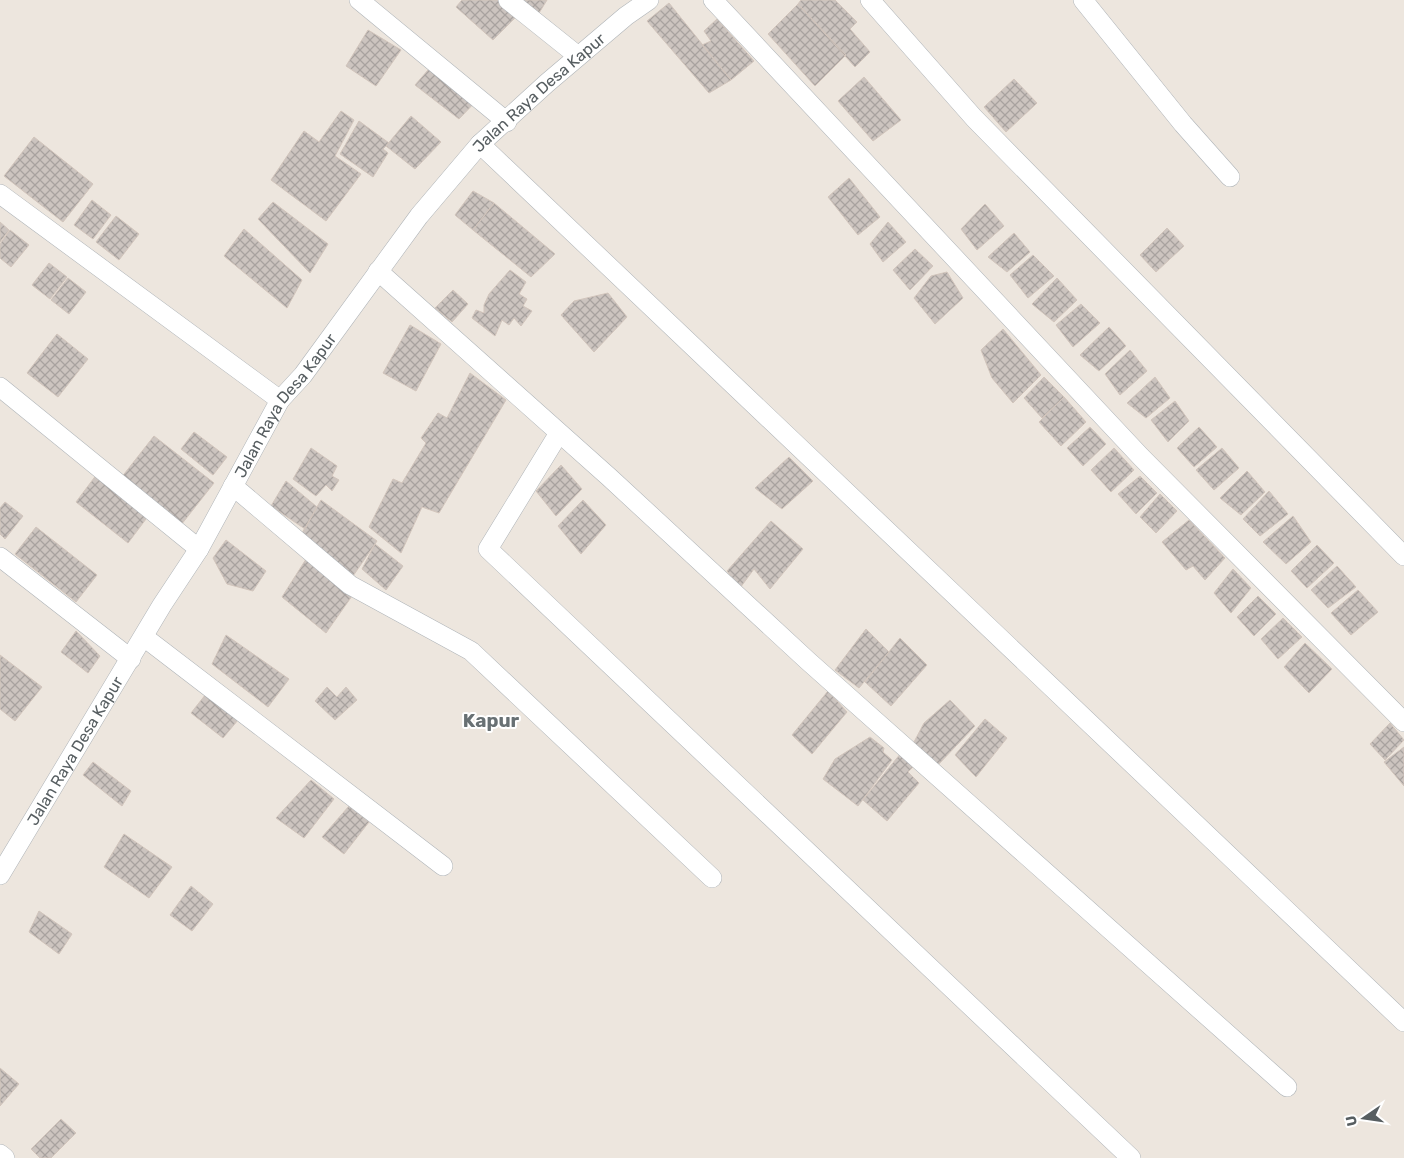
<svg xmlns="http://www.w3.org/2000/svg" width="1404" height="1158" font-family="Rubik,sans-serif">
<defs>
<pattern id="building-cross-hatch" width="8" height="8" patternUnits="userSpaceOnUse" patternTransform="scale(1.25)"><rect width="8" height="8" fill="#ccc4bf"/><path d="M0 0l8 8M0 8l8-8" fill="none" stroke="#a8a29f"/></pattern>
</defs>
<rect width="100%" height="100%" fill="#ede6de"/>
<path fill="url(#building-cross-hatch)" stroke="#d2c5bc" d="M462,0H499L517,16L493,40L456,7Z
M521,0H547L539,13Z
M801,0H835L857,22L850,29L870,52L855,67L798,4Z
M669,3L731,80L709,93L647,21Z
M798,4L846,55L815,86L768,34Z
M717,19L754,61L731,80L702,45L711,41L704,31Z
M368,30L401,50L376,86L346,66Z
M435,62L479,98L459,119L415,85Z
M864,77L901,120L873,141L838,101Z
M1014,79L1037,103L1006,132L984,107Z
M341,111L354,120L335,156L361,174L326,221L271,180L304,131L319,142Z
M411,116L441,142L415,169L386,146Z
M359,121L389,143L383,149L388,153L373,177L340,154Z
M34,137L93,184L63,222L4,176Z
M849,178L880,217L858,235L828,197Z
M473,191L494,203L473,230L455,215Z
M92,200L111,215L93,239L74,225Z
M273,202L328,244L310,273L258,219Z
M494,203L555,254L531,277L473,230Z
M985,204L1004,226L977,250L961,229Z
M116,216L139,234L119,260L96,242Z
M0,222L9,230L0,242Z
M888,222L906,242L883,262L870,244Z
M1167,228L1184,246L1156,272L1140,255Z
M244,229L302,280L287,308L224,256Z
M10,230L29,245L11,267L0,258V244Z
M1014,233L1030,252L1007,272L988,257Z
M915,249L933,266L910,290L893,270Z
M1033,255L1054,276L1028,298L1010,275Z
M49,263L67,277L50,299L32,285Z
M510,270L526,282L519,294L527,299L523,306L532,311L521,326L514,318L509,325L502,320L495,336L472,318L476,310L484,313V305L489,294Z
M947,272L963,298L935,324L914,298L931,276Z
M68,278L86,292L69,314L51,300Z
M1057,278L1077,300L1054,322L1032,304Z
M453,290L468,304L452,322L435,308Z
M608,293L627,317L594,352L561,315L574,301Z
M1081,304L1100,323L1073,347L1056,325Z
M410,325L441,344L416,391L383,373Z
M1109,327L1126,346L1099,371L1080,355Z
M1003,329L1041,375L1013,403L992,378L981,350Z
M57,334L88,359L58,397L27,373Z
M1130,350L1147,371L1120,395L1105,374Z
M470,373L506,400L439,513L422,507L401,553L369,527L393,479L402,483L426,443L421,438L438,413L447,418Z
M1044,377L1064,397L1042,418L1024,398Z
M1155,377L1170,398L1146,418L1127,403Z
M1064,397L1086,422L1061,446L1039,422Z
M1175,401L1189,421L1168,442L1151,420Z
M1090,427L1106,444L1083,466L1067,448Z
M1199,427L1217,447L1194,467L1177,448Z
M194,432L227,457L213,475L181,449Z
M154,436L214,483L181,525L121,478Z
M311,448L337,466L332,476L339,480L332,491L326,485L316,496L293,479Z
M1114,448L1134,470L1111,492L1091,470Z
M1222,448L1239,468L1214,490L1196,470Z
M789,457L813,481L782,509L755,488Z
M561,465L582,489L556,516L536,491Z
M1247,471L1265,492L1241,515L1220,498Z
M97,474L149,515L128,543L76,502Z
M1140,476L1157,493L1136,514L1118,494Z
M286,481L317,507L305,529L271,506Z
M1269,491L1288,514L1260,536L1243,519Z
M1160,494L1177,511L1156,533L1140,517Z
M321,500L377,541L353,576L302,533Z
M583,500L606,525L581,554L558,526Z
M5,502L23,516L5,539L0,534V508Z
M1293,516L1311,542L1286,564L1263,542Z
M1189,520L1225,558L1205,580L1193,566L1186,570L1162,542Z
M771,521L803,549L770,589L754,569L740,588L727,571Z
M36,527L97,575L76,602L15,554Z
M226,540L266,571L253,591L227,584L213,558Z
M375,544L403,566L386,590L362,569Z
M1317,545L1334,563L1307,588L1291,571Z
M308,556L352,596L326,633L282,597Z
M1337,566L1356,587L1328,608L1311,590Z
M1233,569L1251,588L1231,613L1214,593Z
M1358,590L1378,612L1351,635L1331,613Z
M1258,596L1276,614L1254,636L1237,617Z
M1283,618L1302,637L1278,659L1261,639Z
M866,629L889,652L859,688L835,670Z
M76,631L100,656L88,673L61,652Z
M226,635L289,679L268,707L212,664Z
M900,638L927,665L891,706L865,682Z
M1305,643L1332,669L1309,693L1284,667Z
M0,655L42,687L15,721L0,709Z
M327,687L337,697L346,687L357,700L335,720L315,701Z
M828,691L847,712L812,754L792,735Z
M206,694L238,720L223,738L191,713Z
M950,700L975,726L937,766L914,742L924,723Z
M985,719L1007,738L976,777L955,755Z
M1390,723L1404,740L1385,760L1370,744Z
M870,737L884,748L883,752L892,760L858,806L823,779L835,759Z
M1404,747V786L1384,762Z
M901,753L913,767L908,772L919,783L887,821L863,800Z
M93,762L131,791L122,806L83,775Z
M311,780L334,799L304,838L276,818Z
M349,806L369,822L344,854L322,837Z
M124,834L172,867L149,898L104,867Z
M191,886L213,904L192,931L170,915Z
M39,911L72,934L59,954L29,932Z
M0,1068L19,1084L0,1106Z
M61,1119L76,1133L51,1158H40L31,1149Z"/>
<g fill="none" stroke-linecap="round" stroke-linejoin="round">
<defs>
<g id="street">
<path d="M359,0L507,122"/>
<path d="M508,0L578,56"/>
<path d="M713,0L1141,457L1404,722"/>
<path d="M870,0L974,118L1404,556"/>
<path d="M1083,0L1183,124L1230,177"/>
<path d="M480,144L1404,1022"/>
<path d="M0,194L280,400"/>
<path d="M378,271L609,477L808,661L1287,1087"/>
<path d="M0,387L199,549"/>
<path d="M559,433L488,549L1131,1158"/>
<path d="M233,486L350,585L471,651L712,878"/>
<path d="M0,557L131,659"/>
<path d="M144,637L443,866"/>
<path id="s1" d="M0,875L162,605L199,549L280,400L303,375L419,216L480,144L547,83L626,16L649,0"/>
<path d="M0,1154L5,1158"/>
</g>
</defs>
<use href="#street" stroke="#afb4b8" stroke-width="20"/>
<use href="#street" stroke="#fff" stroke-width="19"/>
</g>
<g text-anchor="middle" stroke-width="4" stroke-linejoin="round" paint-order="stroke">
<g font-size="16" fill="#575e61" stroke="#fff">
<text dy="6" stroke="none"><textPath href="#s1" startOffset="955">Jalan Raya Desa Kapur</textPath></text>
<text dy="6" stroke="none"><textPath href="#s1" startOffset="550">Jalan Raya Desa Kapur</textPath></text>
<text dy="6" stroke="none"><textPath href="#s1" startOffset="145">Jalan Raya Desa Kapur</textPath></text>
</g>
<g font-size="19" font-weight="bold" fill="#687073" stroke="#fff">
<text x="491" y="727">Kapur</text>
</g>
</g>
<g transform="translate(1364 1118) rotate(257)" stroke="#ffffff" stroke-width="4" paint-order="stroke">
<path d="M0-4L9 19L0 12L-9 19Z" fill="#575e61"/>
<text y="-8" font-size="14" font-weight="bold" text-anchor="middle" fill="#575e61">U</text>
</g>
</svg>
